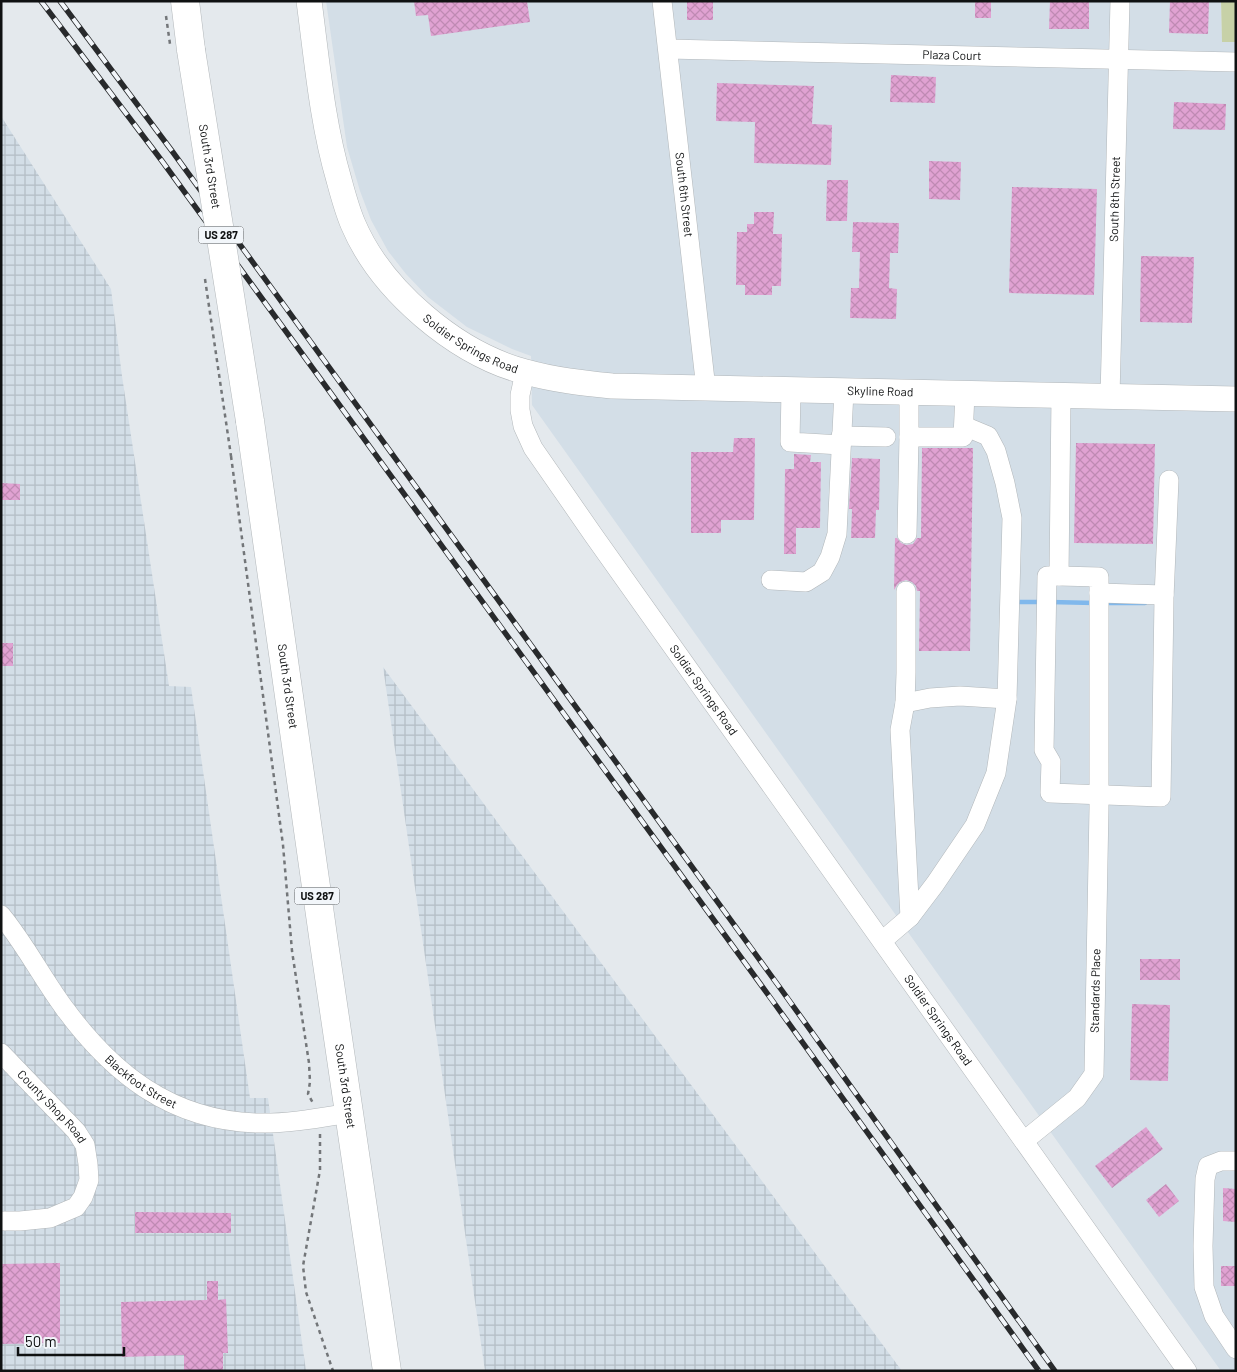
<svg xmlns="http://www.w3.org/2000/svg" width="1237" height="1372" font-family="Barlow,sans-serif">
<defs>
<pattern id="industrial-grid" width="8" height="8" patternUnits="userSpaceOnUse" patternTransform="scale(1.25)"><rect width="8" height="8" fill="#d3dee7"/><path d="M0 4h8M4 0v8" fill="none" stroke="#b4bdc5"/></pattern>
<pattern id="building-cross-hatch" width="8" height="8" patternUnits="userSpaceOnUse" patternTransform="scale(1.25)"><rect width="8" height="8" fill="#e0a2d2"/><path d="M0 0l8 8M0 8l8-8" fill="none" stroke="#bf8ab3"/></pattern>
</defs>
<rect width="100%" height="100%" fill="#e4e9ed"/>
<path fill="#d3dee7" d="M326,1H1221L1222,41L1236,42V1371H1221L532,405L531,356L512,349L467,327L428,297L406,274L388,251L371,220L360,191L347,147Z"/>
<path fill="url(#industrial-grid)" d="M1,116L111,289L122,376L169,686L191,687L250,1098H268L306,1371H1Z
M383,667L902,1371H485Z"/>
<path fill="#c7d1a7" d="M1221,1H1236V42H1222Z"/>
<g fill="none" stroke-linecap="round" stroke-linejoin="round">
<path stroke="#80b8ec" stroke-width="4.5" d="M1019,602H1042
M1050,602L1095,603
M1103,603H1145"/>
</g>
<path fill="url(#building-cross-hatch)" d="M414,1H527L530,22L431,36L428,15L416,16Z
M687,1H713V20H687Z
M975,1H991V18H975Z
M1050,1H1089V29H1049Z
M1170,1H1209L1208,34L1169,33Z
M891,75L936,77L935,103L890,102Z
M717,83L814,86L812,124L832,125L831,165L754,163L755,122L716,121Z
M1174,102L1226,104L1225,130L1173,129Z
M929,161L961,162L960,200L929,199Z
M827,180H848L847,221H826Z
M1012,187L1097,189L1094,295L1009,293Z
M754,212H774L773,234H782L781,286H772V295H745V285H736L737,232H747V224H754Z
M853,222L899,223L898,253H890L889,288L897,289L896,319L850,318L851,288H859L860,252H852Z
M1141,256L1194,257L1192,323L1140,322Z
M734,438H755L754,520H721V533H691V452H733Z
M1076,443L1155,444L1153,544L1074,543Z
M922,448H973L970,651H919L920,591H917L916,586L912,582L906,580L900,582L897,585L894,590L895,538H897L901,543L906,545L913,544L917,538H921Z
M794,454L811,455L810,462H821L820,528H796V554H784L785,469H794Z
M852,458L880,459L879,510H876L875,538H851L852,509H849Z
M1,483L20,484V500H1Z
M1,643H13V666H1Z
M1140,959H1180V980H1140Z
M1132,1004L1170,1005L1168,1081L1130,1080Z
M1146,1127L1163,1149L1112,1188L1095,1166Z
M1166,1184L1179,1201L1159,1217L1146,1200Z
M1223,1188L1236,1189V1222L1223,1221Z
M135,1212L231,1213V1233H135Z
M60,1263V1343L1,1344V1264Z
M1221,1266H1236V1286H1221Z
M207,1281H218V1300L226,1299L228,1353H223V1371H184V1355L122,1357L121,1302L207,1300Z"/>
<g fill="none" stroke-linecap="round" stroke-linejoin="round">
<defs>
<g id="minor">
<path id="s1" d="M662,1L706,389"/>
<path id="s2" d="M668,49L1236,62"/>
<path id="s3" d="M525,372L520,395V410L523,426L533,448L594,536L1187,1371"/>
<path d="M791,391L790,442L841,445"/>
<path d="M1061,396L1059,576H1047L1044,750L1051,762L1050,793L1161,797L1164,598L1169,480"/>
<path id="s4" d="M1110,397L1120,1"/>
<path d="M841,436L886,437"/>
<path d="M909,437H963L965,394"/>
<path d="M907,534L909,437V393"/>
<path d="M771,580L806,582L822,572L830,557L837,534L844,391"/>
<path d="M1099,593L1164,595"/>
<path d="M905,703L906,673V591"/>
<path id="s5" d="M1,915C25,944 42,978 65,1009C113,1074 171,1120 256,1123C287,1124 319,1118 350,1113"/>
<path d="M910,917L900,730L905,703L930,698L960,696L1007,699"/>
<path d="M882,941L910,917L935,884L975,825L996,773L1007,699L1012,518L1005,483L996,451L988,436L964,426"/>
<path id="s6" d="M1,1053L76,1131L85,1145L88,1164L89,1180L83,1197L76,1207L50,1218L20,1221H1"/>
<path id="s7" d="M1024,1141L1077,1098L1094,1074L1099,808V577L1059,576"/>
<path d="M1236,1161H1221L1208,1166L1205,1179L1203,1246L1204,1287L1214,1316L1236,1349"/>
</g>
<g id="major">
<path id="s8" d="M309,1C317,61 322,122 339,180C343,195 347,210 353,224C381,290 456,354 526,372C554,380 583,383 612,386L1236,399"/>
</g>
<g id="highway">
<path d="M185,1L191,50"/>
<path id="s9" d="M250,421L324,943L387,1371"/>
</g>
</defs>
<use href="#minor" stroke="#b2b7ba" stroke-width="20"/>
<use href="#major" stroke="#b2b7ba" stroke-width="26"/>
<use href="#highway" stroke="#b2b7ba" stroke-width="29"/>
<path stroke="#737679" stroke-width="2.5" stroke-dasharray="4 4" stroke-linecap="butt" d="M231,456L283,845L292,951L309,1063L310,1082L308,1094L313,1103
M320,1134V1170L303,1266L306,1292L333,1371"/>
<use href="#minor" stroke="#fff" stroke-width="19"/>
<use href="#major" stroke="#fff" stroke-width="25"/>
<use href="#highway" stroke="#fff" stroke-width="28"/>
<defs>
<path id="rail" d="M41,1L162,161L772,1000L1039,1371
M60,1L172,151L783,992L1055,1371"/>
</defs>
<use href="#rail" stroke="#282a2c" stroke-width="5.5"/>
<use href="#rail" stroke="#f2f6fa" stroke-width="4" stroke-dasharray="11" stroke-linecap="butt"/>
<defs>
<g id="highway-bridge">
<path id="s10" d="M191,50L250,421"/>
</g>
</defs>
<use href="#highway-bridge" stroke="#b2b7ba" stroke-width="29" stroke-linecap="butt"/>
<path stroke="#737679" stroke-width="2.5" stroke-dasharray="4 4" stroke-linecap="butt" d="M166,16L170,44
M205,279L231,456"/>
<use href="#highway-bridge" stroke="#fff" stroke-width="28"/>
</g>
<g text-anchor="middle" stroke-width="4" stroke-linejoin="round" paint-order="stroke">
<g fill="#f2f6fa" stroke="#535658" stroke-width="1">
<rect x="198.5" y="226.5" width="45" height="17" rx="4"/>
<rect x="294.5" y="887.5" width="45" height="17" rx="4"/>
</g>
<g font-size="11" font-weight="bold" fill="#0f1112">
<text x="221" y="239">US 287</text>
<text x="317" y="900">US 287</text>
</g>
<g font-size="12" fill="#0f1112" stroke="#f2f6fa">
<text dy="4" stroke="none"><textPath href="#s2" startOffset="284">Plaza Court</textPath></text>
<text dy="4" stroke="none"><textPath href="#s10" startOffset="118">South 3rd Street</textPath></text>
<text dy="4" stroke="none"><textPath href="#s1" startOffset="195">South 6th Street</textPath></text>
<text dy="4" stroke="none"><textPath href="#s4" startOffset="198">South 8th Street</textPath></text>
<text dy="4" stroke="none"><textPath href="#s8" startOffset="400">Soldier Springs Road</textPath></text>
<text dy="4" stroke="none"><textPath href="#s8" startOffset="818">Skyline Road</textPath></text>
<text dy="4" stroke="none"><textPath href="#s9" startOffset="268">South 3rd Street</textPath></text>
<text dy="4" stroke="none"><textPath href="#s3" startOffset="375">Soldier Springs Road</textPath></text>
<text dy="4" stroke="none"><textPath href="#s7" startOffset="181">Standards Place</textPath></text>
<text dy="4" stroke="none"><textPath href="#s3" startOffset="780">Soldier Springs Road</textPath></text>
<text dy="4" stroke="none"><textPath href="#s5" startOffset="220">Blackfoot Street</textPath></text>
<text dy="4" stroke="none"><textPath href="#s9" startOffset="672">South 3rd Street</textPath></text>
<text dy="4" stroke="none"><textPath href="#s6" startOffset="74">County Shop Road</textPath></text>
</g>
</g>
<rect width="1237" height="1372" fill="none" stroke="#0f1112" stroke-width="5"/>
<path d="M18 1347v8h106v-8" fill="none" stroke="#0f1112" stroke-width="2.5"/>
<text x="25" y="1347" font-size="15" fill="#0f1112" stroke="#f2f6fa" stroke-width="4" paint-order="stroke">50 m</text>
</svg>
